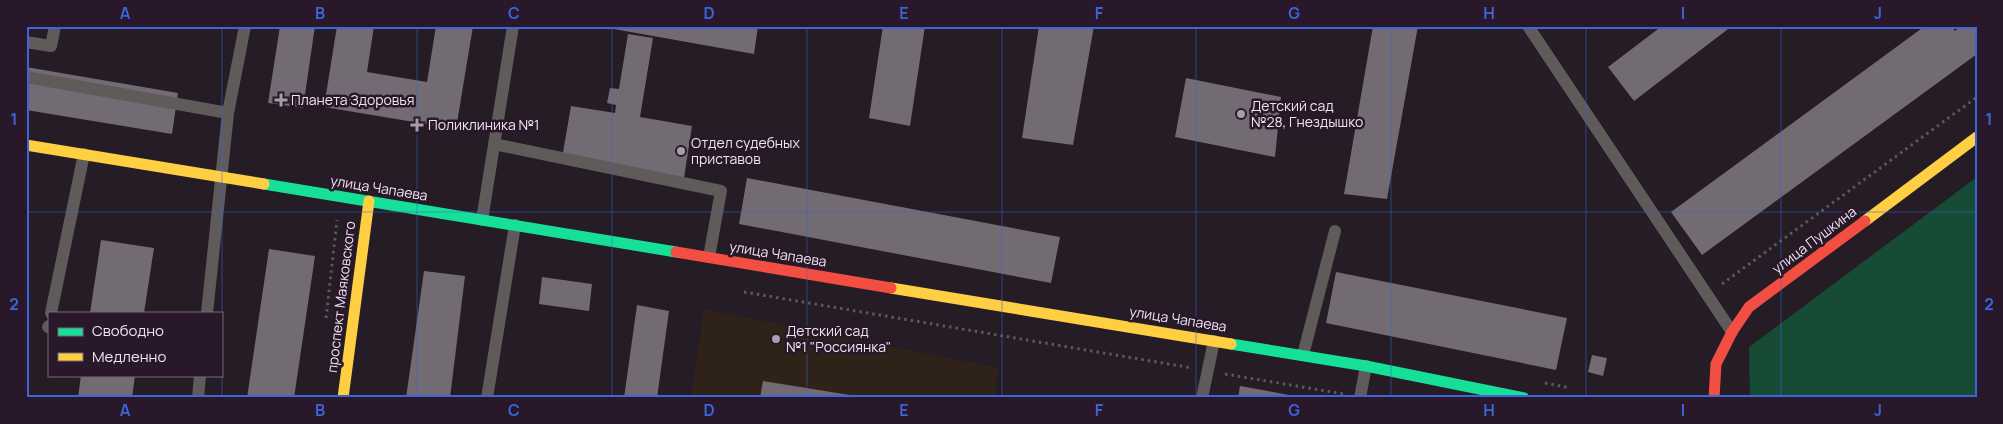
<svg xmlns="http://www.w3.org/2000/svg" width="2003" height="424" font-family="Manrope,sans-serif">
<rect width="100%" height="100%" fill="#251c25"/>
<path fill="#2f2218" d="M704,309L999,368L994,398H691Z"/>
<path fill="#164c35" d="M1977,177V398H1750L1749,347Z"/>
<path fill="#736b73" d="M280,26H315L303,108L268,103Z
M337,26H374L367,72L427,82L436,26H473L456,129L324,107Z
M597,26H758L754,54Z
M883,26H925L910,126L869,118Z
M1039,26H1094L1073,145L1022,138Z
M1373,26H1418L1387,199L1344,194Z
M1662,26H1732L1634,101L1608,67Z
M1925,26H1951L1955,31L1961,26H1977V54L1702,255L1671,212Z
M628,34L653,38L640,117L692,126L684,178L562,158L571,106L615,113L616,105L607,103L610,88L619,89Z
M26,67L178,93L172,134L26,110Z
M1186,78L1281,97L1275,157L1175,137Z
M747,178L1060,237L1051,283L739,224Z
M101,240L154,248L144,313H90Z
M269,249L315,256L294,398H247Z
M424,271L465,276L450,398H406Z
M1336,272L1567,318L1556,370L1326,323Z
M542,277L592,284L589,311L539,304Z
M637,305L669,311L657,398H624Z
M1592,355L1607,358L1603,376L1588,372Z
M81,375H135L132,398H78Z
M763,381L862,397V398H760Z
M1240,386L1300,397V398H1238Z"/>
<g fill="none" stroke-linecap="round" stroke-linejoin="round">
<path stroke="#5d585b" stroke-width="3" stroke-dasharray="2.5 4" stroke-linecap="butt" d="M1722,284L1977,97
M744,292L1192,368
M326,318L337,220
M1225,374L1344,394
M1545,383L1570,388"/>
<path stroke="#605b5b" stroke-width="12" d="M1528,26L1732,332
M26,42L51,46L55,26
M26,77L228,113
M494,144L721,191L709,257
M482,220L513,26
M51,313L84,154
M207,313L228,113L245,26
M48,327L49,326
M1303,355L1335,231
M198,398L200,375
M487,398L515,225
M1202,398L1214,341
M1360,398L1366,366"/>
<path stroke="#16e098" stroke-width="11" d="M264,184L676,252
M1231,344L1366,366L1524,398"/>
<path stroke="#ffcf43" stroke-width="11" d="M26,145L264,184
M1865,221L1977,137
M891,288L1231,344
M343,398L369,201"/>
<path stroke="#f24e42" stroke-width="11" d="M676,252L891,288
M1714,398L1716,364L1732,332L1749,307L1865,221"/>
</g>
<path fill="none" stroke="#3c64db" stroke-width="1" stroke-opacity="0.55" d="M222,26V398M417,26V398M612,26V398M807,26V398M1002,26V398M1196,26V398M1391,26V398M1586,26V398M1781,26V398M26,212H1977"/>
<g fill="#a89da8" stroke="#291829" stroke-width="2">
<path d="M278.5 92.5h5v5h5v5h-5v5h-5v-5h-5v-5h5z"/>
<circle cx="1241" cy="114" r="5"/>
<path d="M414.5 117.5h5v5h5v5h-5v5h-5v-5h-5v-5h5z"/>
<circle cx="681" cy="151" r="5"/>
<circle cx="776" cy="339" r="5"/>
</g>
<g text-anchor="middle" stroke-width="5" stroke-linejoin="round" paint-order="stroke">
<g font-size="14" fill="#eee3ee" stroke="#291829" text-anchor="start">
<text x="291" y="105">Планета Здоровья</text>
<text x="1251" y="111">Детский сад<tspan x="1251" dy="16">№28, Гнездышко</tspan></text>
<text x="428" y="130">Поликлиника №1</text>
<text x="691" y="148">Отдел судебных<tspan x="691" dy="16">приставов</tspan></text>
<text x="786" y="336">Детский сад<tspan x="786" dy="16">№1 "Россиянка"</tspan></text>
</g>
<g font-size="14" fill="#eee3ee" stroke="#291829">
<text transform="translate(379 188) rotate(9)" y="5">улица Чапаева</text>
<text transform="translate(1814 240) rotate(-37)" y="5">улица Пушкина</text>
<text transform="translate(778 254) rotate(9)" y="5">улица Чапаева</text>
<text transform="translate(341 297) rotate(-83)" y="5">проспект Маяковского</text>
<text transform="translate(1178 319) rotate(9)" y="5">улица Чапаева</text>
</g>
</g>
<rect width="2003" height="424" fill="none" stroke="#291829" stroke-width="55"/>
<rect x="48" y="312" width="175" height="65" fill="#291829" stroke="#786978"/>
<rect x="58" y="328" width="25" height="8" fill="#16e098" stroke="#786978"/>
<text x="92" y="336" font-size="15" fill="#eee3ee">Свободно</text>
<rect x="58" y="353" width="25" height="8" fill="#ffcf43" stroke="#786978"/>
<text x="92" y="362" font-size="15" fill="#eee3ee">Медленно</text>
<rect x="28" y="28" width="1948" height="368" fill="none" stroke="#3c64db" stroke-width="2"/>
<g font-size="16" text-anchor="middle" font-weight="bold" fill="#3c64db">
<text x="125" y="19">A</text>
<text x="320" y="19">B</text>
<text x="514" y="19">C</text>
<text x="709" y="19">D</text>
<text x="904" y="19">E</text>
<text x="1099" y="19">F</text>
<text x="1294" y="19">G</text>
<text x="1489" y="19">H</text>
<text x="1683" y="19">I</text>
<text x="1878" y="19">J</text>
<text x="14" y="125">1</text>
<text x="1989" y="125">1</text>
<text x="14" y="310">2</text>
<text x="1989" y="310">2</text>
<text x="125" y="416">A</text>
<text x="320" y="416">B</text>
<text x="514" y="416">C</text>
<text x="709" y="416">D</text>
<text x="904" y="416">E</text>
<text x="1099" y="416">F</text>
<text x="1294" y="416">G</text>
<text x="1489" y="416">H</text>
<text x="1683" y="416">I</text>
<text x="1878" y="416">J</text>
</g>
</svg>
